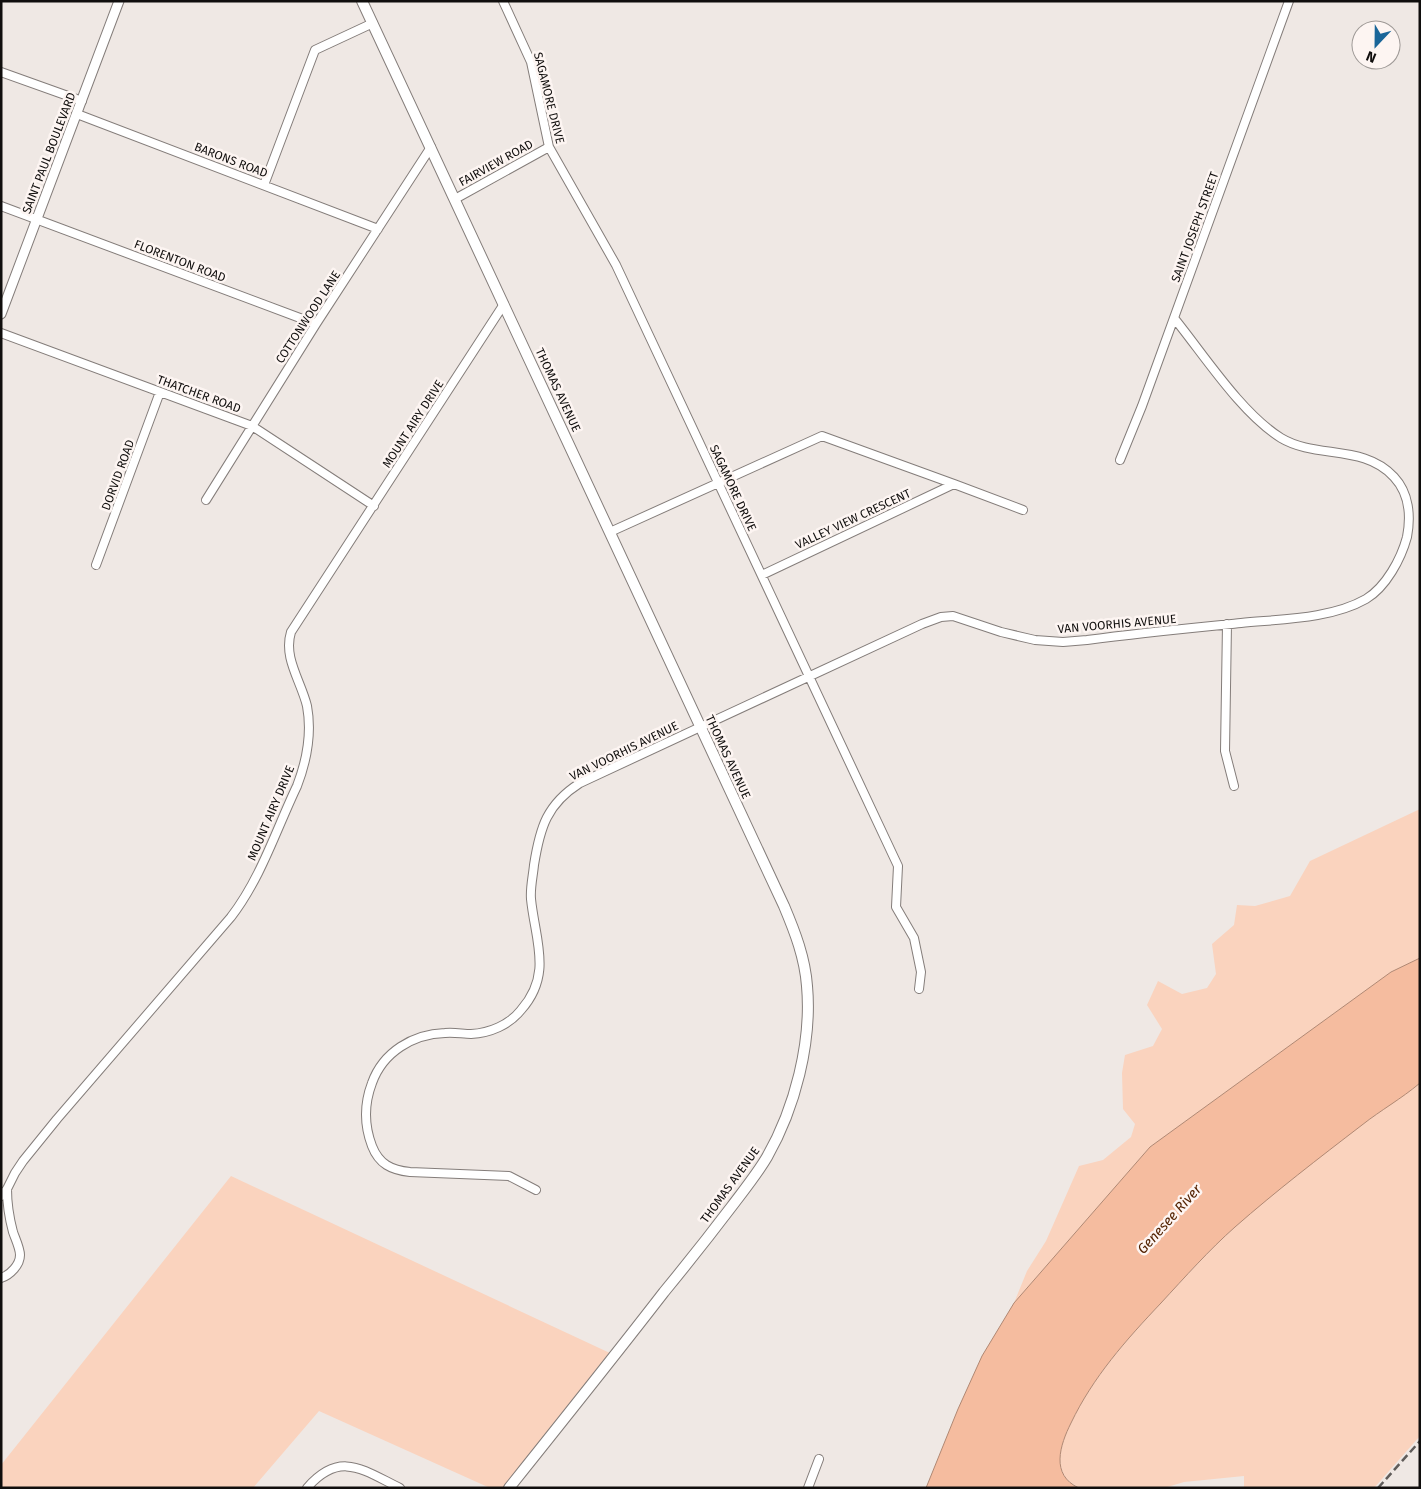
<svg xmlns="http://www.w3.org/2000/svg" width="1421" height="1489" font-family="'Fira Sans',sans-serif">
<rect width="100%" height="100%" fill="#efe8e4"/>
<path fill="#fad3be" d="M1420,809V958L1391,972L1150,1147L1014,1303L1027,1271L1046,1241L1079,1166L1103,1160L1131,1137L1135,1124L1123,1109L1122,1073L1125,1055L1153,1046L1162,1029L1147,1005L1158,981L1182,994L1207,988L1216,974L1212,944L1234,925L1237,905L1255,906L1290,896L1310,861Z
M1420,1083V1436L1374,1488H1244V1476L1184,1482L1164,1488H1080C1050,1475 1060,1445 1071,1423C1094,1376 1128,1338 1164,1300C1187,1275 1210,1250 1235,1227C1279,1188 1326,1151 1374,1116C1389,1104 1405,1096 1420,1083Z
M231,1176L612,1354L507,1488H490L319,1411L253,1488H1V1465Z"/>
<path fill="#f5bc9f" stroke="#b08873" d="M1420,958V1083C1401,1099 1381,1110 1362,1125C1319,1158 1276,1191 1235,1227C1209,1250 1185,1277 1161,1303C1126,1340 1093,1377 1071,1423C1060,1445 1050,1475 1079,1488H926L958,1409L982,1356L1014,1303L1150,1147L1391,972Z"/>
<g fill="none" stroke-linecap="round" stroke-linejoin="round">
<defs>
<path id="minor" d="M503,1L531,62L549,147L616,265L898,866L896,907L914,938L921,972L919,989
M1,72L82,101
M77,114L378,229
M264,185L315,50L373,23
M455,199L549,147
M1,206L316,324
M1,333L252,426L374,506
M1120,460L1142,406L1289,1
M206,500L316,324L431,147
M610,532L822,436L954,484
M96,565L160,392
M762,575L954,484L1023,510
M1227,624L1225,751L1234,786
M536,1190L509,1176L410,1172C391,1170 379,1164 372,1146C364,1125 364,1104 372,1083C383,1052 413,1034 445,1033C454,1032 463,1034 471,1034C490,1033 509,1025 521,1010C553,974 535,940 531,899C530,888 533,876 534,865C540,827 547,804 580,783L922,624L941,617L953,616L1001,632L1035,640L1063,642L1087,640C1138,633 1190,628 1241,623C1281,619 1331,619 1366,599C1386,587 1401,559 1407,537C1411,516 1409,493 1394,477C1364,444 1316,459 1281,438C1241,413 1204,355 1174,318
M1,1196L7,1189L15,1173L23,1161L57,1119L231,917C261,878 276,830 297,786C307,760 312,733 307,706C301,681 283,658 291,632L504,304
M1,1278C10,1275 20,1265 20,1255C20,1248 15,1238 13,1232C9,1217 7,1204 7,1189
M307,1488C340,1450 363,1470 400,1488
M808,1488L819,1459"/>
<path id="tertiary" d="M1,314L119,1"/>
<path id="secondary" d="M362,1L784,906C795,932 805,958 807,986C812,1042 795,1108 767,1157C757,1174 744,1190 732,1206C710,1235 687,1264 664,1292C613,1358 561,1423 509,1488"/>
</defs>
<use href="#minor" stroke="#847d7a" stroke-width="10"/>
<use href="#tertiary" stroke="#847d7a" stroke-width="11"/>
<use href="#secondary" stroke="#847d7a" stroke-width="12"/>
<use href="#minor" stroke="#fff" stroke-width="8"/>
<use href="#tertiary" stroke="#fff" stroke-width="9"/>
<use href="#secondary" stroke="#fff" stroke-width="10"/>
<path stroke="#605c5a" stroke-width="2.5" stroke-dasharray="8 4" stroke-linecap="butt" d="M1378,1488L1420,1441"/>
</g>
<g text-anchor="middle" stroke-width="5" stroke-linejoin="round" paint-order="stroke">
<g font-size="12" fill="#100e0d" stroke="#fdf5f2">
<text transform="translate(549 98) rotate(76)" y="4">SAGAMORE DRIVE</text>
<text transform="translate(49 153) rotate(-69)" y="4">SAINT PAUL BOULEVARD</text>
<text transform="translate(231 160) rotate(21)" y="4">BARONS ROAD</text>
<text transform="translate(496 163) rotate(-29)" y="4">FAIRVIEW ROAD</text>
<text transform="translate(1195 227) rotate(-70)" y="4">SAINT JOSEPH STREET</text>
<text transform="translate(180 261) rotate(21)" y="4">FLORENTON ROAD</text>
<text transform="translate(308 317) rotate(-57)" y="4">COTTONWOOD LANE</text>
<text transform="translate(558 390) rotate(65)" y="4">THOMAS AVENUE</text>
<text transform="translate(199 394) rotate(20)" y="4">THATCHER ROAD</text>
<text transform="translate(413 424) rotate(-57)" y="4">MOUNT AIRY DRIVE</text>
<text transform="translate(118 475) rotate(-70)" y="4">DORVID ROAD</text>
<text transform="translate(733 488) rotate(65)" y="4">SAGAMORE DRIVE</text>
<text transform="translate(853 519) rotate(-25)" y="4">VALLEY VIEW CRESCENT</text>
<text transform="translate(1117 624) rotate(-5)" y="4">VAN VOORHIS AVENUE</text>
<text transform="translate(624 751) rotate(-26)" y="4">VAN VOORHIS AVENUE</text>
<text transform="translate(728 757) rotate(65)" y="4">THOMAS AVENUE</text>
<text transform="translate(271 813) rotate(-67)" y="4">MOUNT AIRY DRIVE</text>
<text transform="translate(730 1185) rotate(-54)" y="4">THOMAS AVENUE</text>
</g>
<g font-size="14" font-style="italic" fill="#532200" stroke="#fdf5f2">
<text transform="translate(1169 1219) rotate(-48)" y="5">Genesee River</text>
</g>
</g>
<rect width="1421" height="1489" fill="none" stroke="#100e0d" stroke-width="5"/>
<g transform="translate(1376 45) rotate(202)"><circle r="24" fill="#fdf5f2" stroke="#9e9996"/>
<path d="M0-4L9 19L0 12L-9 19Z" fill="#1a6699"/>
<text y="-8" font-size="14" font-weight="bold" text-anchor="middle" fill="#100e0d">N</text>
</g>
</svg>
